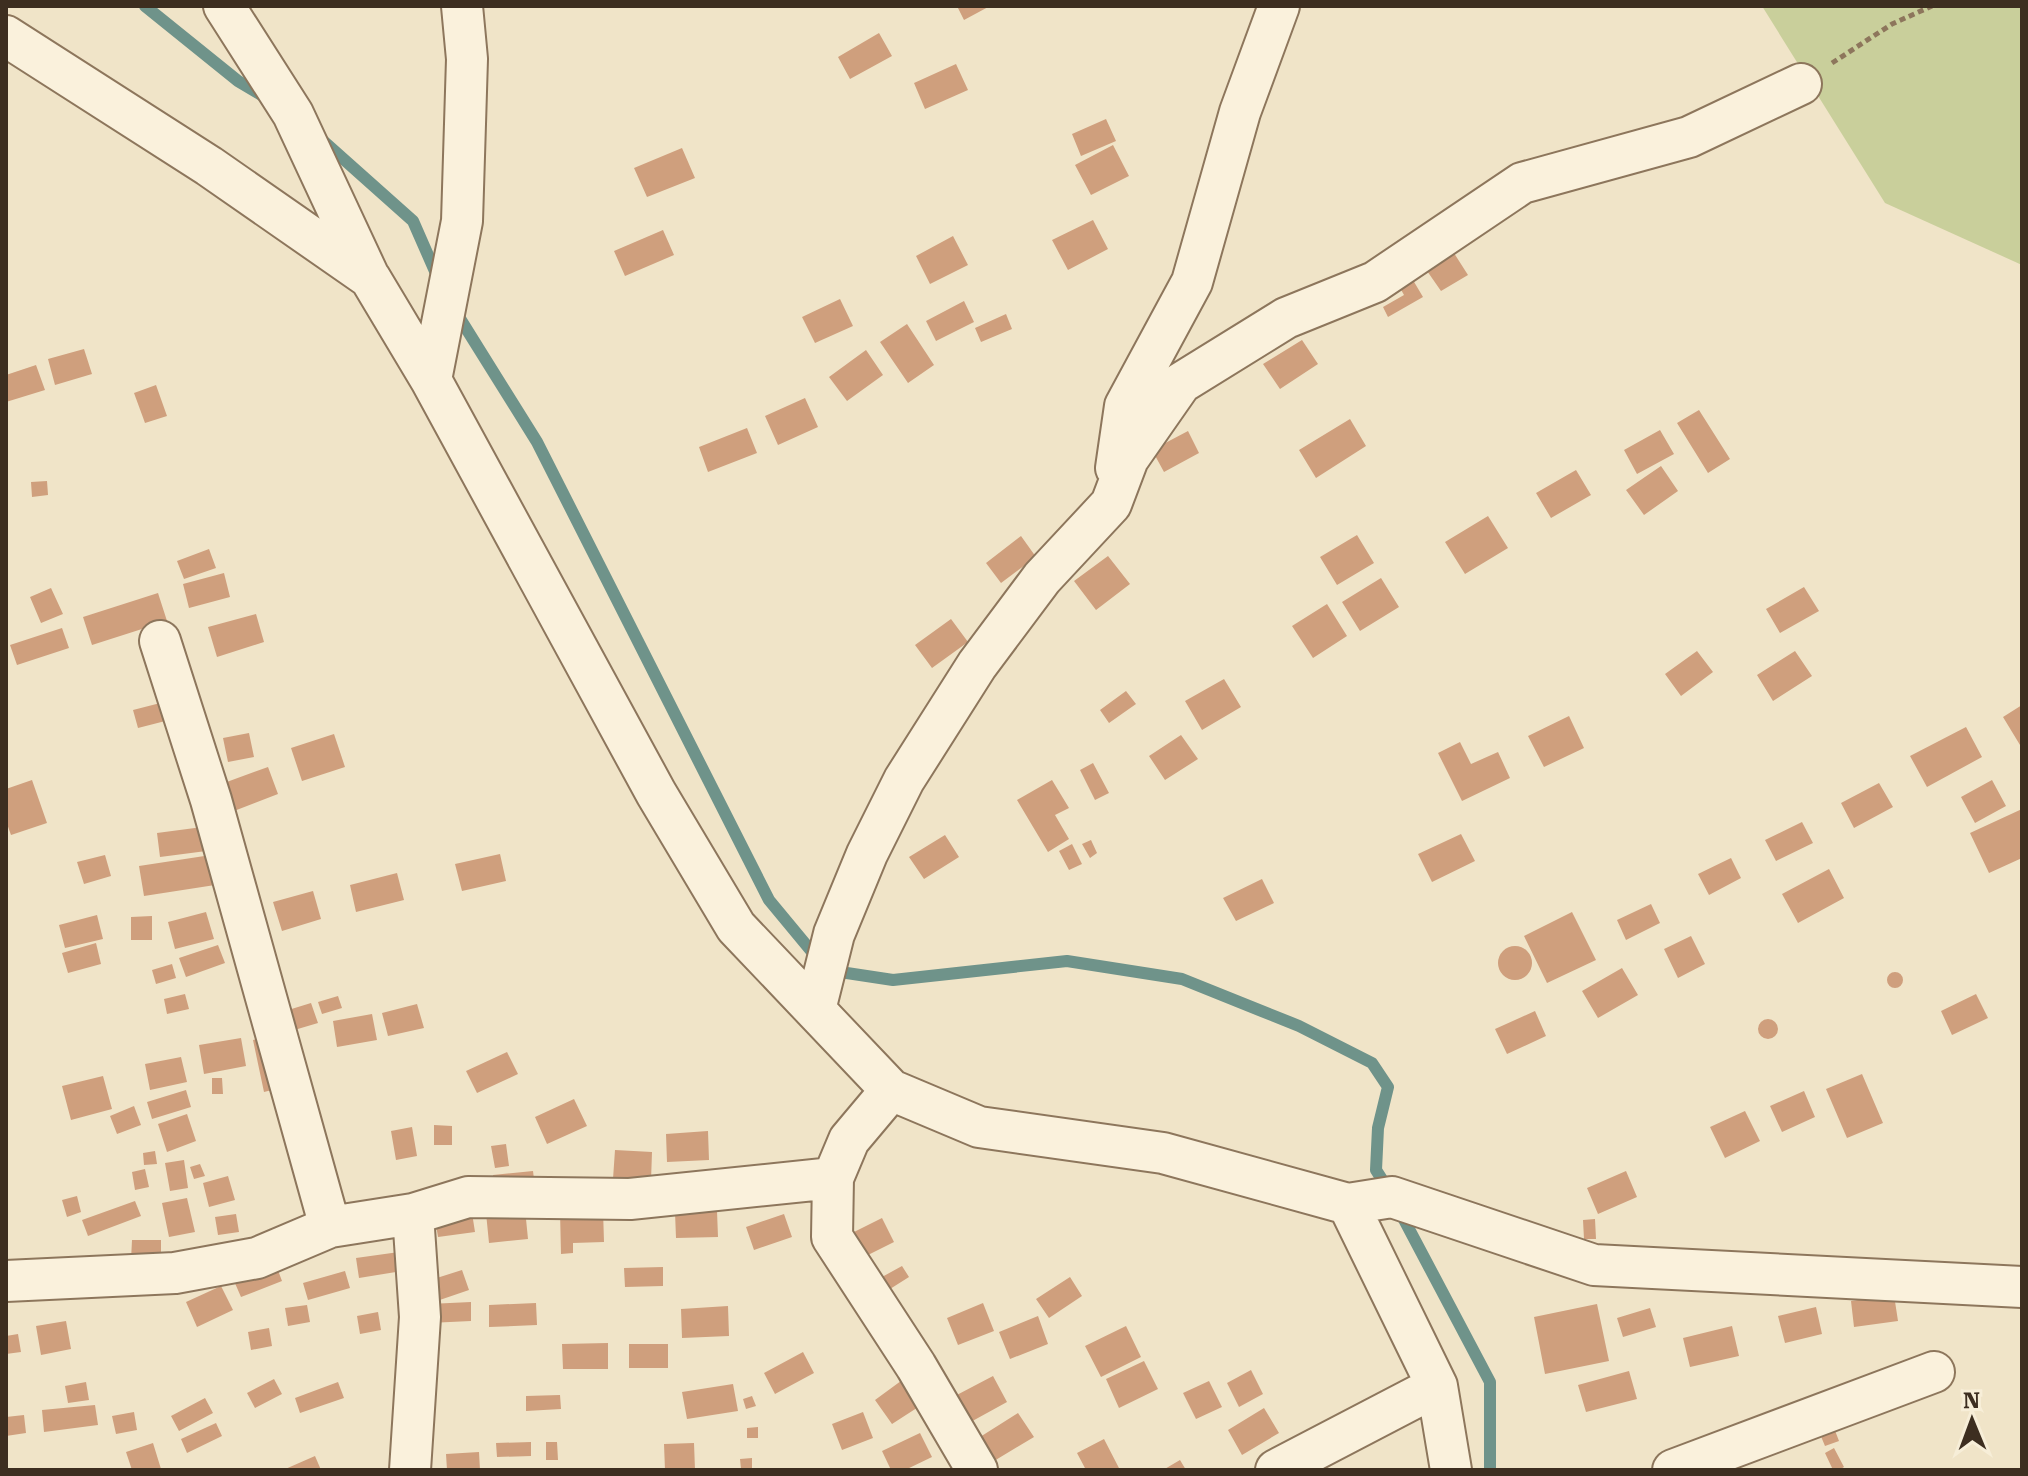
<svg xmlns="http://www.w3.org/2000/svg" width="2028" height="1476" font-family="'Roboto Serif',serif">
<rect width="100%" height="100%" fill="#f0e4c8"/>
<path fill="#c9cf9b" d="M1762,6H2022V265L1885,203Z"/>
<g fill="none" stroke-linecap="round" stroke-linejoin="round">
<path stroke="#6f938a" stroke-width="12" d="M145,6L238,81L268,99
M321,139L413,221L438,278
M454,309L537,442L769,900L827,970L893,980L1067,961L1182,979L1299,1026L1372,1063L1388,1087L1378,1128L1376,1170L1390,1192
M1400,1212L1490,1382V1470"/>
</g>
<path fill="#cf9f7d" d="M957,6H990L964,20Z
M879,33L892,56L850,79L838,57Z
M956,64L968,90L925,109L914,83Z
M1106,119L1116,141L1081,156L1072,134Z
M1113,145L1129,176L1091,195L1075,165Z
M682,148L695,178L647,197L634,168Z
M1093,220L1108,249L1068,270L1052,240Z
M663,230L674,255L625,276L614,251Z
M953,236L968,265L930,284L916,256Z
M1452,250L1468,275L1441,291L1425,268Z
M1407,270L1423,297L1388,317L1383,307L1404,295L1394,277Z
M840,299L853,326L815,343L802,317Z
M964,301L974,322L936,341L926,321Z
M1006,314L1012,329L981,342L975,328Z
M907,324L934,365L908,383L880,342Z
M1302,340L1318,364L1280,389L1263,364Z
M84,349L92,374L55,385L48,359Z
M866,350L883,375L847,401L829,377Z
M36,365L45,390L6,402V375Z
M156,385L167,416L145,423L134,393Z
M805,398L818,427L778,445L765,416Z
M1699,410L1730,459L1708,473L1677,423Z
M1350,419L1366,446L1316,478L1299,450Z
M747,428L757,453L708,472L699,447Z
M1660,430L1674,454L1637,474L1624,450Z
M1188,431L1199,453L1164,472L1152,450Z
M1661,466L1678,491L1644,515L1626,490Z
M1576,470L1591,495L1551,518L1536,493Z
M47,481L48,495L32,497L31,482Z
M1488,516L1508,548L1465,574L1445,542Z
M1357,535L1374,563L1337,585L1320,557Z
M1021,536L1036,557L1001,583L986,563Z
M209,549L216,568L184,579L177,561Z
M1108,556L1130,584L1096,610L1074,581Z
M224,573L230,597L189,608L183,584Z
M1381,578L1399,607L1360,631L1342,602Z
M1804,587L1819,611L1780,633L1766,609Z
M51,588L63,614L41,623L30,597Z
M158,593L167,621L92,645L83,617Z
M1327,604L1347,636L1313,658L1292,626Z
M256,614L264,642L217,657L208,627Z
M951,619L968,642L932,668L915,645Z
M62,628L69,648L17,665L10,645Z
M1697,651L1713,672L1681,696L1665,674Z
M1795,651L1812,676L1773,701L1757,675Z
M1224,679L1241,707L1202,730L1185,701Z
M1126,691L1136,704L1109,723L1100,710Z
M172,700L177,718L138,728L133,710Z
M2022,705V743L2020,745L2003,717Z
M1569,716L1584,748L1544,767L1528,736Z
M1966,727L1982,757L1927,787L1910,756Z
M249,733L254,757L228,762L223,738Z
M334,734L345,767L302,781L291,748Z
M1181,735L1198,759L1165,780L1149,756Z
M1460,742L1471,764L1498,752L1510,778L1462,801L1438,753Z
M1093,763L1109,793L1095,800L1080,770Z
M268,767L278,794L234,811L224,783Z
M32,780L47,823L11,835L6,821V789Z
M1052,780L1069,808L1055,815L1069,839L1048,852L1017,800Z
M1992,780L2006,806L1975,823L1961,797Z
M1879,783L1893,807L1854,828L1841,803Z
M2022,809V858L1989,873L1970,833Z
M1802,822L1813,843L1776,861L1765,840Z
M210,826L214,850L160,857L157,833Z
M1461,834L1475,861L1432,882L1418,854Z
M945,835L959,857L924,879L909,857Z
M1091,840L1097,853L1090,858L1082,844Z
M1072,844L1082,864L1069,870L1059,851Z
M500,854L506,881L462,891L455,864Z
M105,855L111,876L84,884L77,862Z
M211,855L215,885L144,896L139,866Z
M1731,858L1741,878L1709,895L1698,874Z
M1829,869L1844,898L1798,923L1782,894Z
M397,873L404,900L356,912L350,885Z
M1262,879L1274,903L1236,921L1223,898Z
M313,891L321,919L282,931L273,902Z
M1651,904L1660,923L1626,940L1617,920Z
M206,912L214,939L175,949L168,922Z
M1572,912L1596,960L1547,983L1524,936Z
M97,915L103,939L65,948L59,925Z
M152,916V940H131V917Z
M1691,936L1705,964L1678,978L1664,949Z
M96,943L101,964L68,973L62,953Z
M218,945L225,963L186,977L179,958Z
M1498 963a17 17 0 1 1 34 0a17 17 0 1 1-34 0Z
M172,964L176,978L156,984L152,970Z
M1622,968L1638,995L1598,1018L1582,991Z
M1887 980a8 8 0 1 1 16 0a8 8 0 1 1-16 0Z
M185,994L189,1009L167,1014L164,999Z
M1976,994L1988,1018L1952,1035L1941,1011Z
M338,996L342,1008L322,1014L318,1002Z
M311,1003L318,1023L291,1031L285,1011Z
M417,1004L424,1028L388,1036L382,1013Z
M1535,1011L1546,1036L1507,1054L1495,1029Z
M372,1014L377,1040L337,1047L333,1021Z
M1758 1029a10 10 0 1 1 20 0a10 10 0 1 1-20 0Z
M264,1037L276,1089L264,1092L253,1040Z
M241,1038L246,1066L204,1074L199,1045Z
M507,1052L518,1074L477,1093L466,1071Z
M181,1057L187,1082L150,1090L145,1064Z
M1862,1074L1883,1123L1847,1138L1826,1089Z
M103,1076L112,1109L71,1120L62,1086Z
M212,1078H222L223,1094H212Z
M186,1090L191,1107L152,1119L147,1102Z
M1804,1091L1815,1117L1782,1132L1770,1106Z
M574,1099L587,1126L547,1144L535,1117Z
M134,1106L141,1125L117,1134L110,1116Z
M1745,1111L1760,1141L1725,1158L1710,1127Z
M187,1114L196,1141L167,1152L158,1124Z
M434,1125L452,1126V1145H434Z
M412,1127L417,1156L396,1160L391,1131Z
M708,1131L709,1160L667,1162L666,1134Z
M506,1144L509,1166L495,1168L491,1146Z
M615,1150L652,1152L651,1181L613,1179Z
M155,1151L157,1164L144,1165L143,1153Z
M184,1160L188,1188L170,1191L165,1163Z
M200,1164L205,1176L194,1179L190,1167Z
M145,1169L149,1187L135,1190L132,1172Z
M533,1171L535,1187L494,1192L493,1175Z
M1626,1171L1637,1197L1598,1214L1587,1188Z
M228,1176L235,1200L209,1207L203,1183Z
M77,1196L81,1212L67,1217L62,1200Z
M187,1198L195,1232L169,1237L162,1203Z
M135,1201L141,1216L88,1236L82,1220Z
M525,1209L528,1239L489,1243L486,1213Z
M603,1210L604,1242L573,1243V1253L561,1254L560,1211Z
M717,1211L718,1237L676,1238L675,1212Z
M472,1213L475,1232L438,1237L435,1219Z
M236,1214L239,1232L218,1235L215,1217Z
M784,1214L792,1237L754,1250L746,1227Z
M882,1218L894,1242L858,1260L846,1236Z
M1595,1219L1596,1239H1584L1583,1220Z
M132,1240H161V1260H131Z
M399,1252L402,1271L359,1278L356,1258Z
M273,1257L282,1281L241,1297L231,1274Z
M902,1266L909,1277L890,1289L882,1277Z
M663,1267V1286L625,1287L624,1268Z
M462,1270L469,1290L428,1304L421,1283Z
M345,1271L350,1288L308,1300L303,1283Z
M1070,1277L1082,1296L1049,1318L1036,1299Z
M221,1286L233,1310L197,1327L186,1302Z
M1894,1295L1898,1321L1854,1327L1851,1301Z
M471,1302V1321L429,1323V1304Z
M536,1303L537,1325L489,1327V1305Z
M983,1303L994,1331L958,1345L947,1318Z
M1597,1304L1609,1361L1545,1374L1534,1317Z
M307,1305L310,1322L288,1326L285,1308Z
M728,1306L729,1336L682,1338L681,1309Z
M1816,1307L1822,1334L1785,1343L1778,1316Z
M1650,1308L1656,1327L1623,1337L1617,1318Z
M378,1312L381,1330L360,1334L357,1316Z
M1038,1316L1048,1344L1010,1359L999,1332Z
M66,1321L71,1349L41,1355L36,1326Z
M1126,1326L1141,1357L1101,1377L1085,1346Z
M1732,1326L1739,1356L1690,1367L1683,1338Z
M269,1328L272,1346L251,1350L248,1332Z
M18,1334L21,1352L6,1354V1336Z
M608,1343V1369H563L562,1344Z
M629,1344H668V1368H629Z
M803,1352L814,1373L775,1394L764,1373Z
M1144,1361L1158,1389L1119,1408L1106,1379Z
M1251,1370L1263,1394L1239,1407L1227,1383Z
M1629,1371L1637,1399L1586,1412L1578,1385Z
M993,1376L1007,1402L967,1424L953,1397Z
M905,1378L923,1404L892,1424L875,1400Z
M274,1379L282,1394L255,1408L247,1393Z
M1209,1381L1222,1407L1196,1419L1183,1393Z
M86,1382L89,1400L68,1403L65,1386Z
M338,1382L344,1398L300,1413L295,1398Z
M733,1384L738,1411L687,1419L682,1392Z
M560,1395L561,1409L526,1411V1396Z
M752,1396L756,1406L746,1409L743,1399Z
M205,1398L213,1413L179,1431L171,1416Z
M95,1405L98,1425L44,1432L42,1410Z
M1264,1408L1279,1433L1242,1455L1228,1430Z
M134,1412L137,1430L116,1434L112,1416Z
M863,1412L873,1438L842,1450L832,1424Z
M1018,1413L1034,1437L994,1461L980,1437Z
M24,1415L26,1433L6,1436V1417Z
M216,1423L222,1436L187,1453L181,1439Z
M758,1427V1438H747V1428Z
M1834,1428L1839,1441L1825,1446L1820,1434Z
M920,1433L932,1457L905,1470H891L882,1451Z
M1104,1439L1120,1470H1086L1077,1453Z
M531,1442V1456L497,1457L496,1443Z
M546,1442H557L558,1460H546Z
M153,1443L161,1469L132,1470L126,1452Z
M694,1443L695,1470H665L664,1444Z
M1834,1448L1844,1467L1839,1470H1833L1825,1453Z
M479,1452L480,1470H447L446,1454Z
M315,1456L321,1470H283Z
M752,1458V1469H741L740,1459Z
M1180,1460L1186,1470H1163Z"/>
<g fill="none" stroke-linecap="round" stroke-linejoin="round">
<defs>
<path id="minor" d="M224,6L293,114L369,277
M6,36L209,166L370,278L431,380L656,793L736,927L891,1090L979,1127L1163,1153L1348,1204L1392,1197L1594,1265L2022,1287
M431,380L462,221L467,59L462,6
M1116,468L1125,406L1192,282L1240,112L1279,6
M160,641L211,800L330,1227
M815,1010L834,934L867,854L904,780L977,665L1042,578L1111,504L1128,459L1181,383L1286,318L1375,282L1522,183L1689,137L1801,84
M891,1090L849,1140L833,1178L832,1237L916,1366L977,1470
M1348,1204L1437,1386L1451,1470
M6,1281L175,1273L257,1258L330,1227L413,1214L468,1197L630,1199L833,1178
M410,1470L420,1317L413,1214
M1276,1470L1437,1386
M1673,1470L1934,1372"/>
</defs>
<use href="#minor" stroke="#8d765c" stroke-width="44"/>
<path stroke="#8d765c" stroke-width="5" stroke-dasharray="6 4" stroke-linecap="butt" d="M1832,63L1892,24L1932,6"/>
<use href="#minor" stroke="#faf1dc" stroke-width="40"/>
</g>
<rect width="2028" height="1476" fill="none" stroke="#3d2e20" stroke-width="16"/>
<g transform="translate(1972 1420) rotate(359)" stroke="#f7eed8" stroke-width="6" paint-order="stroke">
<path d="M0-6L14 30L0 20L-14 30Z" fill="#3d2e20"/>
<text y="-12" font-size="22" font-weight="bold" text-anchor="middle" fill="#3d2e20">N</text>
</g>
</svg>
